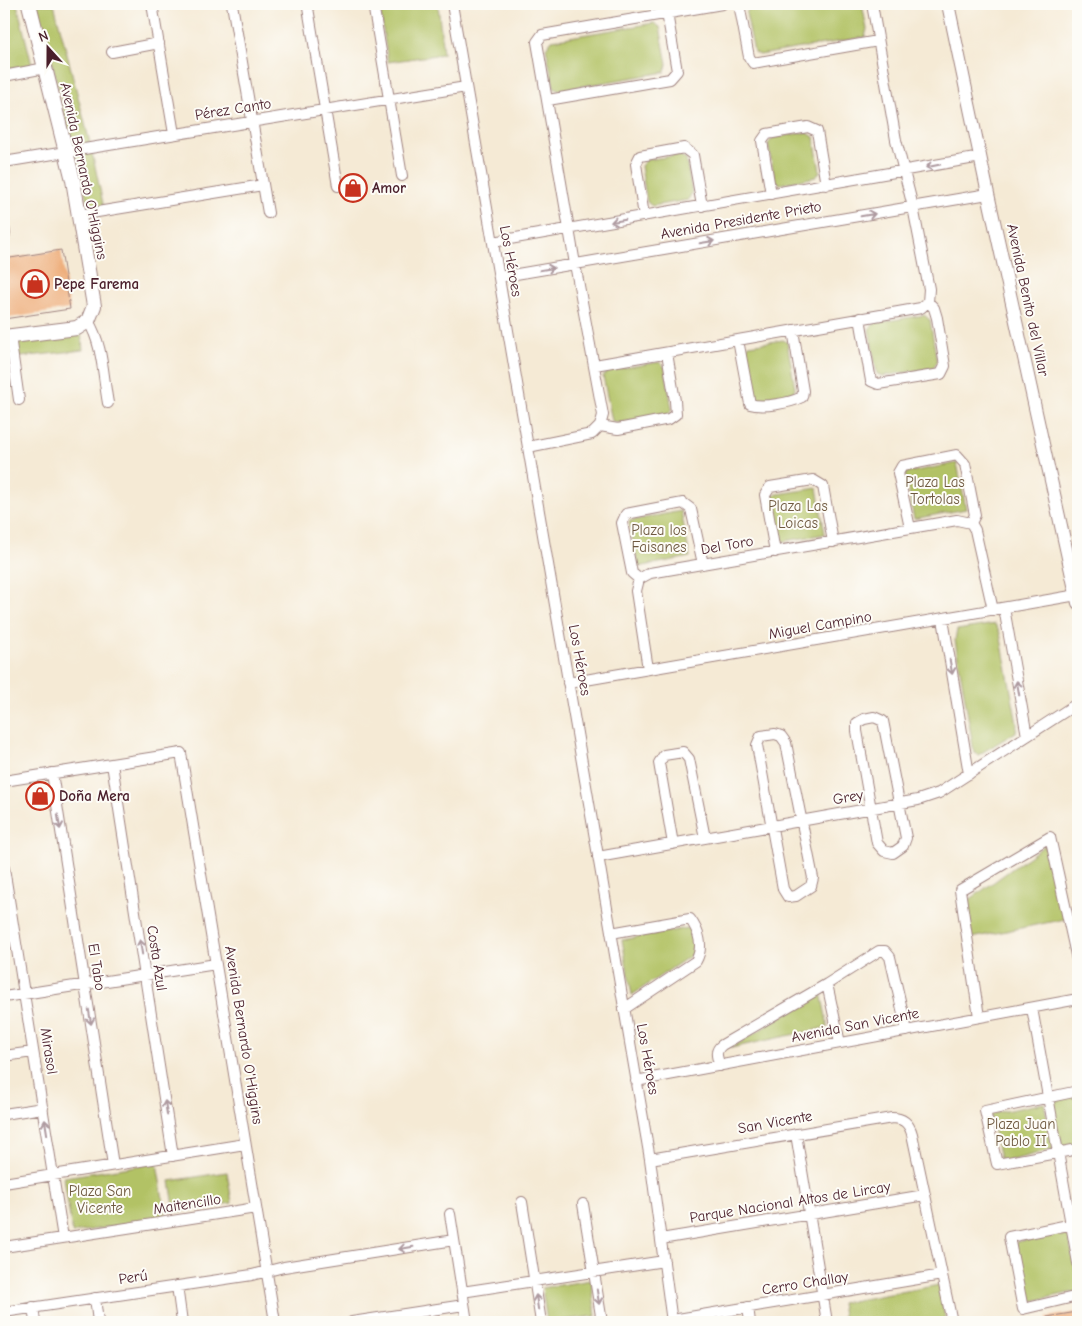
<svg xmlns="http://www.w3.org/2000/svg" width="1082" height="1326" font-family="'Comic Neue',sans-serif">
<rect width="100%" height="100%" fill="#fdfcf7"/>
<filter id="ink" filterUnits="userSpaceOnUse"><feTurbulence type="fractalNoise" baseFrequency=".02" numOctaves="2"/><feDisplacementMap in="SourceGraphic" scale="10" xChannelSelector="R" yChannelSelector="G"/><feConvolveMatrix kernelMatrix="1 2 1 2 8 2 1 2 1" color-interpolation-filters="sRGB"/></filter>
<filter id="wash" filterUnits="userSpaceOnUse"><feTurbulence type="fractalNoise" baseFrequency=".0096" numOctaves="4" result="noise"/><feDisplacementMap in="SourceGraphic" scale="20" xChannelSelector="R" yChannelSelector="G"/><feGaussianBlur stdDeviation="1.12" result="paint"/><feColorMatrix in="noise" values="0 0 0 0 0 0 0 0 0 0 0 0 0 0 0 0 0 1.4 0 .05"/><feComposite in="paint" operator="in"/></filter>
<g filter="url(#wash)">
<rect width="100%" height="100%" fill="#f5ead5"/>
<path fill="#b2c265" stroke="#7e7048" d="M4,4H17L32,65L4,70Z
M37,4H54L90,143L104,208L90,212Z
M379,4H438L443,54L388,62Z
M759,4H862L867,29L865,37L760,55L754,52L746,13L752,5Z
M654,23L660,27L667,64L665,72L560,90L554,87L546,48L552,40Z
M806,132L814,137L820,171L816,177L780,184L775,180L768,144L773,138Z
M679,155L686,159L692,193L688,200L652,206L647,202L641,166L646,160Z
M924,315L930,320L937,362L933,368L883,376L877,374L869,329L875,323Z
M81,333L83,350L4,359V342Z
M783,340L787,342L795,388L792,395L759,401L752,393L745,351L749,345Z
M659,362L665,367L672,409L668,415L618,423L612,421L603,376L610,370Z
M957,463L966,509L914,519L905,473Z
M817,488L825,534L780,542L772,495Z
M681,511L690,557L638,567L629,521Z
M995,624L1000,633L1017,724L1016,732L978,755L974,752L955,640L957,630Z
M1049,842L1065,919L972,938L965,903Z
M688,928C693,934 695,947 693,954L632,995L622,940Z
M821,992L828,1027L731,1048Z
M1078,1095V1145L1061,1149L1051,1102Z
M1044,1103L1054,1149L1001,1163L990,1114Z
M157,1163L166,1218L72,1233L64,1177Z
M227,1172L232,1203L175,1212L170,1181Z
M1068,1231L1078,1283V1291L1028,1302L1016,1242Z
M591,1280L596,1316L547,1322L542,1288Z
M939,1285L946,1322H844L841,1303Z"/>
<g id="blocks">
<path fill="#eeaf7d" d="M61,250L70,309L4,319V259Z
M1077,1312L1078,1322H1047V1317Z"/>
</g>
</g>
<g filter="url(#ink)">
<use href="#blocks" fill-opacity="0" stroke="#a08480" stroke-width="1"/>
<g fill="none" stroke-linecap="round" stroke-linejoin="round">
<defs>
<path id="minor" d="M152,4L174,134
M232,4L268,213
M373,4L402,176
M452,4L650,1159L672,1322
M739,4L749,57L753,63L878,41
M308,8L338,186
M112,52L159,43
M4,76L45,68
M548,100L670,79L677,71L667,13
M4,162L466,87
M771,194L762,141L767,134L808,127L817,131L826,185
M79,215L263,185
M644,216L636,164L640,156L684,148L693,155L702,206
M4,227L5,234
M493,242L981,157
M499,277L988,194
M860,318L871,381L878,384L941,374L945,366L937,318L934,308L928,302
M88,321C103,344 103,377 108,403
M10,336L19,400
M738,340L750,404C763,408 790,403 802,397L803,391L793,330
M595,365L921,308L928,302L929,289L913,207L896,140L872,4
M600,426L618,429L669,419L676,414L675,401L667,353
M528,447L592,434L600,426L603,415L575,264L537,42L542,35L722,4
M910,528L898,473L902,466L957,455L965,464L975,515L971,523
M775,552L765,495L770,487L813,480L823,486L833,542
M639,579L632,573L622,523L626,514L683,503L691,509L703,564
M1004,608L1027,736
M943,619L969,774
M648,669L636,591L639,579L650,573L957,520L971,523L975,530L993,610
M568,683L1077,595
M874,717L883,721L906,838L903,846L893,853L884,851L877,843L857,731V723L864,719Z
M775,734L781,736L786,743L813,878L811,886L796,896L788,897L783,889L757,745L761,736Z
M112,764L173,1156
M52,773L113,1165
M4,781L181,753L275,1322
M673,844L659,763L664,755L683,752L689,759L705,838
M598,857L918,800L939,793L1078,703
M4,868L63,1238
M611,933L690,919C699,931 704,947 696,961L624,1009
M4,938L15,936
M4,997L216,964
M1032,1008L1078,1263
M979,1017L960,890L1050,837L1078,964
M840,1043L827,984L879,951H885L890,957L907,1031
M4,1056L33,1052
M720,1066C717,1057 714,1051 722,1045L827,984
M636,1081L1078,999
M1078,1091L985,1111L997,1164L1078,1149
M4,1114L43,1108
M796,1134L827,1322
M650,1159L892,1118C903,1118 909,1123 912,1134L952,1322
M4,1183L245,1144
M522,1202L541,1322
M583,1204L602,1322
M450,1214L467,1322
M1078,1223L1009,1237L1023,1309L1078,1296
M661,1239L925,1195
M4,1247L256,1208
M177,1286L182,1322
M462,1292L664,1261
M95,1298L98,1322
M33,1307L35,1322
M748,1307L750,1322
M4,1312L252,1275L284,1267L454,1240
M672,1320L942,1275
M352,1322L464,1305"/>
<path id="tertiary" d="M948,4L988,194L1078,603"/>
<path id="secondary" d="M4,337L77,328L88,321L94,306L73,180L29,4"/>
</defs>
<use href="#minor" stroke="#a08480" stroke-width="12"/>
<use href="#tertiary" stroke="#a08480" stroke-width="14"/>
<use href="#secondary" stroke="#a08480" stroke-width="16"/>
<use href="#minor" stroke="#fff" stroke-width="10"/>
<use href="#tertiary" stroke="#fff" stroke-width="12"/>
<use href="#secondary" stroke="#fff" stroke-width="14"/>
</g>
<defs><path id="oneway-shaft" d="M-6 0H5M1.5-3L5.5 0L1.5 3" fill="none" stroke-width="1.6" stroke-linecap="round" stroke-linejoin="round" transform="scale(1.25)"/></defs>
<g stroke="#ae9aa0">
<use href="#oneway-shaft" transform="translate(933 166) rotate(169)"/>
<use href="#oneway-shaft" transform="translate(868 215) rotate(-10)"/>
<use href="#oneway-shaft" transform="translate(618 221) rotate(170)"/>
<use href="#oneway-shaft" transform="translate(707 242) rotate(-10)"/>
<use href="#oneway-shaft" transform="translate(547 269) rotate(-10)"/>
<use href="#oneway-shaft" transform="translate(951 667) rotate(80)"/>
<use href="#oneway-shaft" transform="translate(1018 688) rotate(-100)"/>
<use href="#oneway-shaft" transform="translate(59 822) rotate(81)"/>
<use href="#oneway-shaft" transform="translate(141 947) rotate(-99)"/>
<use href="#oneway-shaft" transform="translate(90 1017) rotate(81)"/>
<use href="#oneway-shaft" transform="translate(166 1108) rotate(-99)"/>
<use href="#oneway-shaft" transform="translate(46 1127) rotate(-99)"/>
<use href="#oneway-shaft" transform="translate(406 1248) rotate(171)"/>
<use href="#oneway-shaft" transform="translate(598 1297) rotate(81)"/>
<use href="#oneway-shaft" transform="translate(537 1302) rotate(-99)"/>
</g>
</g>
<defs>
<symbol id="shop-ring" viewBox="-11 -11 22 22"><circle r="9.5" fill="#fdfcf7" stroke="#c8321e" stroke-width="1.5"/><path d="M-5-2.5h2.3a2.7 3.5 0 0 1 5.4 0H5L5.5 6h-11ZM-1.5-2.5h3a1.5 2.3 0 0 0-3 0Z" fill="#c8321e"/></symbol>
</defs>
<g fill-rule="evenodd">
<use href="#shop-ring" x="337" y="172" width="32" height="32"/>
<use href="#shop-ring" x="19" y="268" width="32" height="32"/>
<use href="#shop-ring" x="24" y="780" width="32" height="32"/>
</g>
<g text-anchor="middle" stroke-width="4" stroke-linejoin="round" paint-order="stroke">
<g font-size="15" fill="#4a1f2b" stroke="#fdfcf7">
<text transform="translate(233 109) rotate(-9)" y="5">Pérez Canto</text>
<text transform="translate(84 171) rotate(78)" y="5">Avenida Bernardo O'Higgins</text>
<text transform="translate(741 220) rotate(-10)" y="5">Avenida Presidente Prieto</text>
<text transform="translate(511 261) rotate(80)" y="5">Los Héroes</text>
<text transform="translate(1028 300) rotate(78)" y="5">Avenida Benito del Villar</text>
<text transform="translate(727 545) rotate(-10)" y="5">Del Toro</text>
<text transform="translate(820 625) rotate(-10)" y="5">Miguel Campino</text>
<text transform="translate(580 660) rotate(80)" y="5">Los Héroes</text>
<text transform="translate(848 797) rotate(-10)" y="5">Grey</text>
<text transform="translate(157 958) rotate(81)" y="5">Costa Azul</text>
<text transform="translate(97 967) rotate(81)" y="5">El Tabo</text>
<text transform="translate(855 1025) rotate(-11)" y="5">Avenida San Vicente</text>
<text transform="translate(244 1035) rotate(81)" y="5">Avenida Bernardo O'Higgins</text>
<text transform="translate(49 1051) rotate(81)" y="5">Mirasol</text>
<text transform="translate(648 1059) rotate(80)" y="5">Los Héroes</text>
<text transform="translate(775 1122) rotate(-10)" y="5">San Vicente</text>
<text transform="translate(790 1202) rotate(-9)" y="5">Parque Nacional Altos de Lircay</text>
<text transform="translate(187 1204) rotate(-9)" y="5">Maitencillo</text>
<text transform="translate(133 1277) rotate(-9)" y="5">Perú</text>
<text transform="translate(805 1283) rotate(-9)" y="5">Cerro Challay</text>
</g>
<g font-size="15" font-weight="bold" fill="#4a1f2b" stroke="#fdfcf7" text-anchor="start">
<text x="372" y="193">Amor</text>
<text x="54" y="289">Pepe Farema</text>
<text x="59" y="801">Doña Mera</text>
</g>
<g font-size="15" fill="#6e583f" stroke="#fdfcf7">
<text x="935" y="487">Plaza Las<tspan x="935" dy="17">Tortolas</tspan></text>
<text x="798" y="511">Plaza Las<tspan x="798" dy="17">Loicas</tspan></text>
<text x="659" y="535">Plaza los<tspan x="659" dy="17">Faisanes</tspan></text>
<text x="1021" y="1129">Plaza Juan<tspan x="1021" dy="17">Pablo II</tspan></text>
<text x="100" y="1196">Plaza San<tspan x="100" dy="17">Vicente</tspan></text>
</g>
</g>
<rect width="1082" height="1326" fill="none" stroke="#fdfcf7" stroke-width="20"/>
<g transform="translate(48 48) rotate(339)" stroke="#fdfcf7" stroke-width="4" paint-order="stroke">
<path d="M0-4L9 19L0 12L-9 19Z" fill="#4a1f2b"/>
<text y="-8" font-size="14" font-weight="bold" text-anchor="middle" fill="#4a1f2b">N</text>
</g>
</svg>
